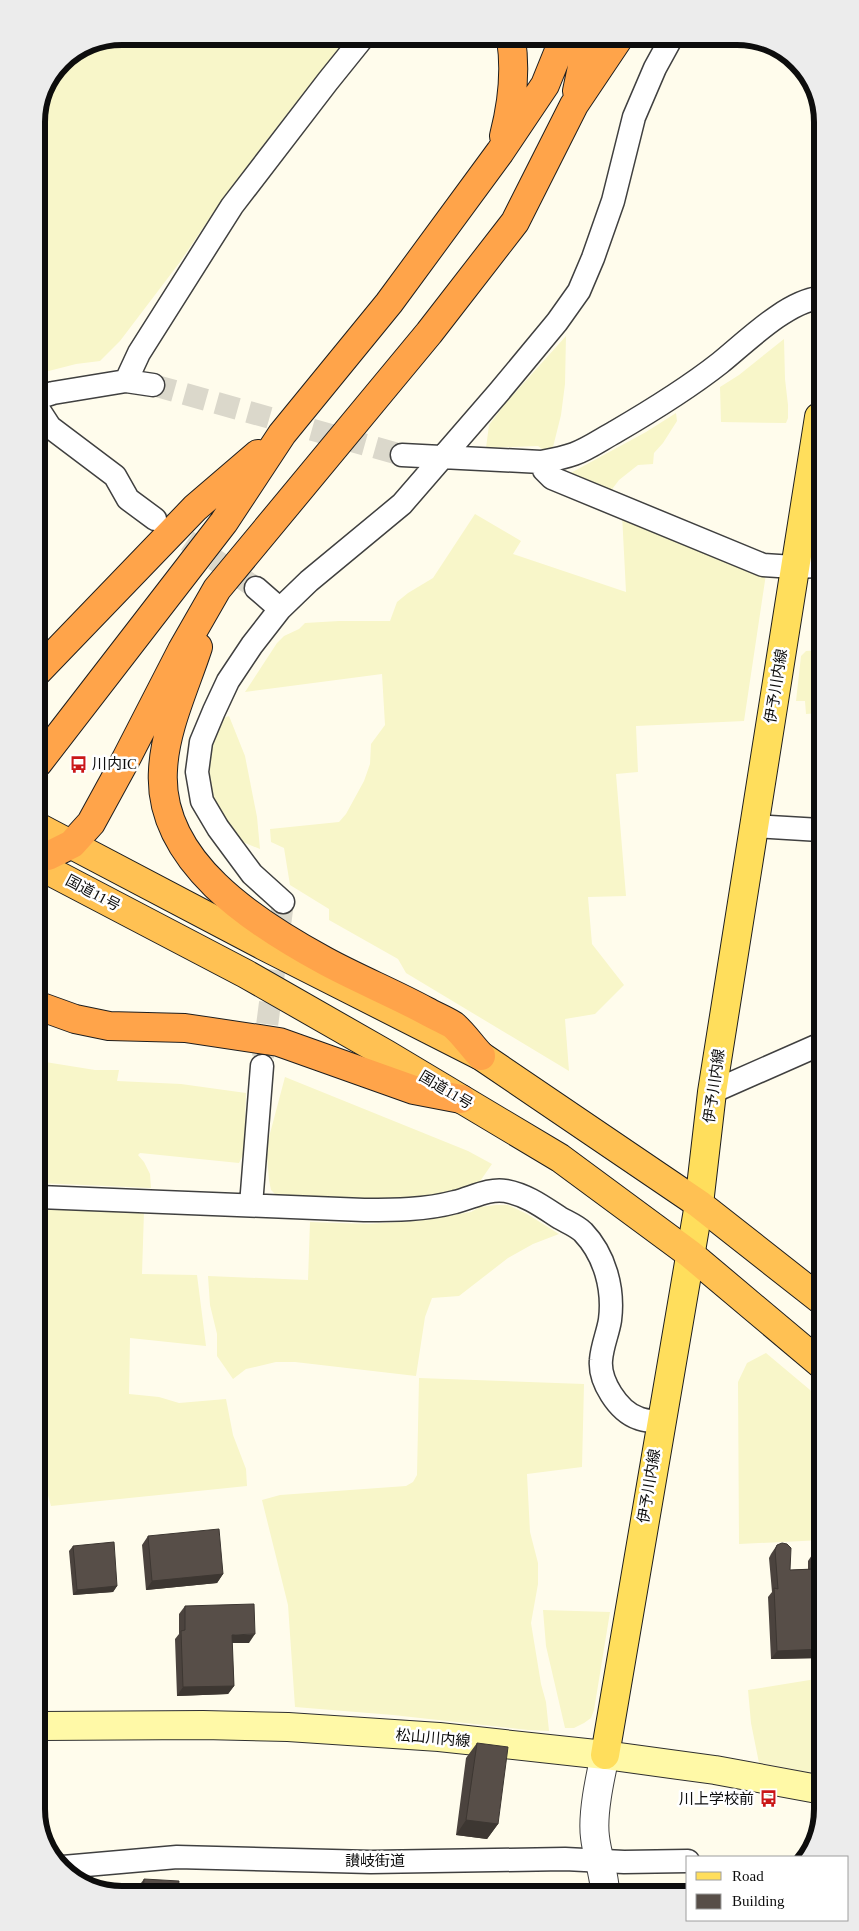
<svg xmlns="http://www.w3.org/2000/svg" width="859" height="1931" font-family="'Times New Roman','Noto Sans JP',serif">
<rect width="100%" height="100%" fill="#fffcec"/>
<path fill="#f8f6c9" d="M344,40L323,70L290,110L226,194L180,262L120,341L100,361L76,364L37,374L36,117L62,61L89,43Z
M566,336L565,384L561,415L552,451H545L538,446L486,448L489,425L504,405Z
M784,339L785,379L788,405V418L786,423L721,422L720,387L739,375Z
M676,413L677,421L663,443L654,453L653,464L638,465L619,480L610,492L567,475L646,432Z
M475,514L521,541L513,554L626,592L622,514L766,574L744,721L636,726L638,772L616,774L626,896L588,897L592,944L624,985L595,1014L565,1019L569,1071L406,973L398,959L329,920V909L290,885L284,848L271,842L270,829L339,822L346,814L364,781L370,764L371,744L385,725L382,674L245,692L277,643L284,636L299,629L305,623L339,621H390L397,602L408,593L433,578Z
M820,650V713L806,714L805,701H796L801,656L806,651Z
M229,716L245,756L257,817L260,849L245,843L232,836L219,817L206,779V762L220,719Z
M39,1061L95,1070H119L117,1081L181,1084L246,1093L244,1153L239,1163L140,1153L138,1155L144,1162L150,1174L151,1188L39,1183Z
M285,1077L468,1151L492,1164L476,1187L427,1198L388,1201L281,1197L275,1194L271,1190L269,1180L267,1157L268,1141Z
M496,1205H508L527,1214L559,1234L533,1244L508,1258L459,1296L432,1298L425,1317L416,1376L295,1362H276L246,1369L233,1379L217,1356V1334L210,1305L208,1276L308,1280L310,1222L369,1224L416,1221L471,1212L480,1207Z
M39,1209L144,1211L142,1274L197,1275L206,1346L130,1338L129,1394L159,1397L179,1403L226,1399L233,1435L246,1469L247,1486L51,1506L40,1467Z
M766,1353L822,1400V1540L739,1544L738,1382L747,1363Z
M419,1378L584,1384L582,1467L527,1474L530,1532L538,1563V1584L531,1623L541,1684L546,1702L549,1731L528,1730L393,1715L295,1707L288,1605L262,1500L280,1495L406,1486L413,1482L417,1475Z
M543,1610L610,1612L594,1710L591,1718L584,1723L574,1728H565L546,1646Z
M822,1678L823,1775L759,1763L751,1723L748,1690Z"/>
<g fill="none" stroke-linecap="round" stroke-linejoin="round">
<path stroke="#dbd8cb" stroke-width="22" stroke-dasharray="22 11" stroke-linecap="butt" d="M153,385L402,455
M160,522L256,588
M263,1057L283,902"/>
<defs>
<path id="minor" d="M126,381L139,353L232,206L328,81L361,40
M37,398L53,393L126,381L153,385
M37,407L50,427L115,476L128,499L155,519
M402,455L541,462C552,460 563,458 574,454C588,449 602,439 615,432C651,411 687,389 720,363C746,342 786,302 819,298
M541,462L544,470L552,478L763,565L794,567L819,566
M256,588L280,609
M755,826L820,830
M283,902L252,874L218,828L202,801L197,772L201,742L214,711L228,681L252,645L280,609L309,581L402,504L499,392L557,322L579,291L593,258L613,201L634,117L655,68L672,37
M712,1092L821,1044
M39,1197L364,1210C394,1210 425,1210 455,1202C472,1198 488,1188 506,1191C527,1195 543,1207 560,1218C567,1222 577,1226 583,1232C605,1255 614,1289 610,1320C608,1333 602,1346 601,1360C599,1381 618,1411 638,1418C644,1421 653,1421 660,1422
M251,1205L262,1066
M63,1867L177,1857L371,1862L565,1859L624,1862L688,1861"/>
<path id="tertiary" d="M605,1755C600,1778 592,1814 595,1837C597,1855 604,1873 605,1891"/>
<path id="secondary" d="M41,1726L203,1725L288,1727L439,1737L605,1755L715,1770L823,1790"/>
<path id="primary" d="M605,1755L699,1204L712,1092L819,417"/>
<path id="trunk" d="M38,827L264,946L481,1056L699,1204L821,1300
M38,865L246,974L386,1054L560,1158L690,1254L822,1365"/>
<path id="motorway" d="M577,91L588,38
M504,136C512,105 516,71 511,39
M198,647C185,687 165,728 163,770C157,861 255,923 325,961C358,979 393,993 426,1011C435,1016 445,1020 453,1025C463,1033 472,1047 481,1056
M38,671L195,508L258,454
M38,763L224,522L282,434L389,303L500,152L545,85L564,38
M38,854L48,856L72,844L91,823L126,759L182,650L217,589L429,333L515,222L574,105L619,38
M39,1006L75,1019L109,1026L185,1028L279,1042L414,1090L461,1099"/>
</defs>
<use href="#minor" stroke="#404040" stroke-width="25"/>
<use href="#tertiary" stroke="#404040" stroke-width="30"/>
<use href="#secondary" stroke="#2f2f2f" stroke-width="30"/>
<use href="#primary" stroke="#1e1e1e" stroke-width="30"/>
<use href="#trunk" stroke="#1e1e1e" stroke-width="30"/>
<use href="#motorway" stroke="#1e1e1e" stroke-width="30"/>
<use href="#minor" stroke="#fff" stroke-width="22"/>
<use href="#tertiary" stroke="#fff" stroke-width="28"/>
<use href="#secondary" stroke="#fff9a7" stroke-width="28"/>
<use href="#primary" stroke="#ffde5c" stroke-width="28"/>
<use href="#trunk" stroke="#ffc153" stroke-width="28"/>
<use href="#motorway" stroke="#ffa44a" stroke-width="28"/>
</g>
<path fill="#4b433e" d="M148,1536L223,1574L217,1583L146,1590L142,1545Z
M777,1545L790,1570L808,1569V1561L814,1552H822V1658L771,1659L768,1597L772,1592L769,1558L771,1554Z
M73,1546L117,1586L113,1592L73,1595L69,1551Z
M185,1606L249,1643H232L234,1686L228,1694L177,1696L175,1639L179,1634V1614Z
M477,1743L498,1824L487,1839L456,1835L466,1758Z
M144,1879L178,1894H138V1887Z"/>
<path fill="#3d3732" d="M223,1574L217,1583L146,1590L152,1581Z
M117,1586L113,1592L73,1595L77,1590Z
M255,1634L249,1643H226L232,1635Z
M822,1649V1658L771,1659L777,1651Z
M234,1686L228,1694L177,1696L183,1687Z
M466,1820L498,1824L487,1839L456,1835Z"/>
<path fill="#574e48" stroke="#3d3732" d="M219,1529L223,1574L152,1581L148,1536Z
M114,1542L117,1586L77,1590L73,1546Z
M782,1543L787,1544L791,1548L790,1570L814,1569V1552H822V1649L777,1651L774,1588L778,1589L775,1550L777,1545Z
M254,1604L255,1634L232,1635L234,1686L183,1687L181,1631L185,1630V1606Z
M477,1743L508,1747L498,1824L466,1820Z
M144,1879L179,1881L178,1894H143Z"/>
<defs>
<symbol id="bus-bare" viewBox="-9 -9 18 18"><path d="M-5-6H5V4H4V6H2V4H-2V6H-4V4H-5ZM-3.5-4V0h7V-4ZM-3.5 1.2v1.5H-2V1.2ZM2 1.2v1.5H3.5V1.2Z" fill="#ca1718" stroke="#fff" stroke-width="2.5" paint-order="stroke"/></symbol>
</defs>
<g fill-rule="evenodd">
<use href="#bus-bare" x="66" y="752" width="25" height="25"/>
<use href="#bus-bare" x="756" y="1786" width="25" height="25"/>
</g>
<g text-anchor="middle" stroke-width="5" stroke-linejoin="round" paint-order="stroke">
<g font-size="15" fill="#0d0d0d" stroke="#fff">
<text transform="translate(776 686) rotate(-81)" y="5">伊予川内線</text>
<text transform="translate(93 893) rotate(28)" y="5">国道11号</text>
<text transform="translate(714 1086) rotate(-82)" y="5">伊予川内線</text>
<text transform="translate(446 1090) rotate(31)" y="5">国道11号</text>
<text transform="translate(649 1486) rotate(-81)" y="5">伊予川内線</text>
<text transform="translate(433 1738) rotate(5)" y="5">松山川内線</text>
<text x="375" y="1866">讃岐街道</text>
</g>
<g font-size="15" fill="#0d0d0d" stroke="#fff" text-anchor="start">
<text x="92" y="769">川内IC</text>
<text x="754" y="1804" text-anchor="end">川上学校前</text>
</g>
</g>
<path d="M0 0H859V1931H0ZM122 45H737A77 77 0 0 1 814 122V1809A77 77 0 0 1 737 1886H122A77 77 0 0 1 45 1809V122A77 77 0 0 1 122 45Z" fill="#ececec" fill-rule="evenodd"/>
<path fill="none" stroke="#0d0d0d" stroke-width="6" d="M122 45H737A77 77 0 0 1 814 122V1809A77 77 0 0 1 737 1886H122A77 77 0 0 1 45 1809V122A77 77 0 0 1 122 45Z"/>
<rect x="686" y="1856" width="162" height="65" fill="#ffffff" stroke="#9e9e9e"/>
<rect x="696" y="1872" width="25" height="8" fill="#ffde5c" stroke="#9e9e9e"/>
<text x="732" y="1881" font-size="15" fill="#0d0d0d">Road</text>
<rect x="696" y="1894" width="25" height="15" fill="#574e48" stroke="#9e9e9e"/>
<text x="732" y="1906" font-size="15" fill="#0d0d0d">Building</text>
</svg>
